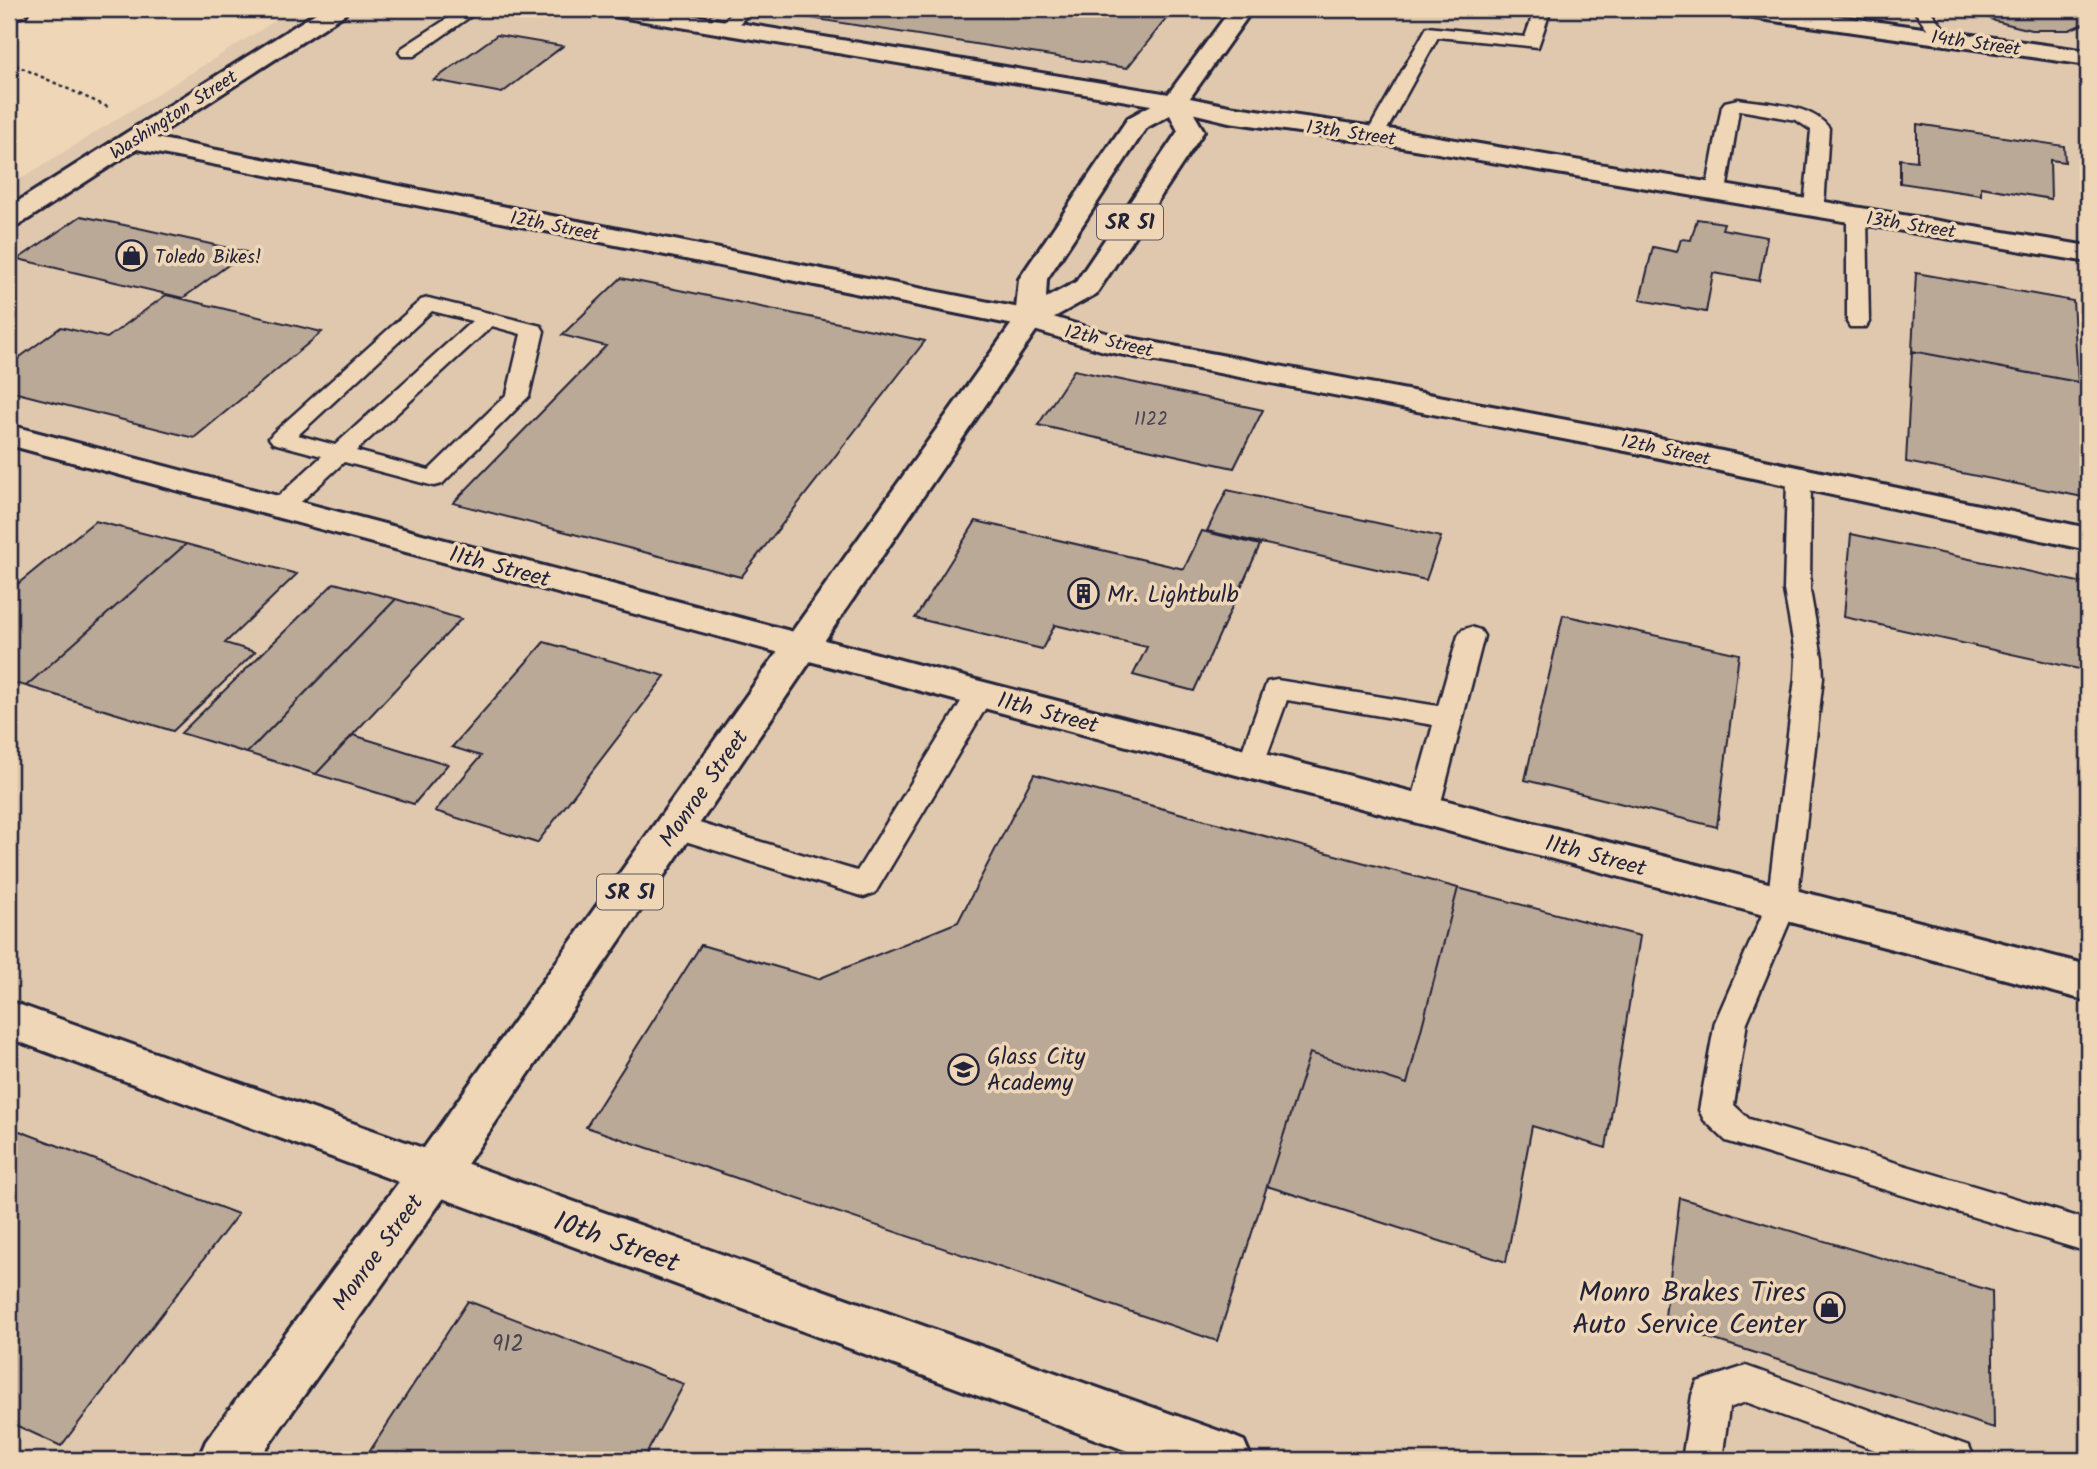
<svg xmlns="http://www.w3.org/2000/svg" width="2097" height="1469" font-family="Kalam,sans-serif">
<rect width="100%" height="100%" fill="#eed6b6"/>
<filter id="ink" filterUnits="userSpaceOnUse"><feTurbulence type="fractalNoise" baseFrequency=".0143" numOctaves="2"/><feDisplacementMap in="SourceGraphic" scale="14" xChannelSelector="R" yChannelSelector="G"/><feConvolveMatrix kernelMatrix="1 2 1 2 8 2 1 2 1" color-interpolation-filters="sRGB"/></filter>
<g filter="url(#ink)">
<path fill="#dfc8ad" d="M294,9H2088V1460H9V186Z"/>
<path fill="#bba997" stroke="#22223b" stroke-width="2" d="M776,9H1174L1127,68L772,12Z
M1971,9H2088V22L2069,30H2031L1995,21Z
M497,35L563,46L502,93L434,80Z
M1917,124L2064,146L2065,162L2050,160L2051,199L1981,187V195L1900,183V159L1917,161Z
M81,216L143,229L246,252L183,298L18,259Z
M1697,219L1724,223L1722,229L1767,237L1759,281L1713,273L1706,312L1640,300L1653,247L1677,252L1681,239L1691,240Z
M1916,273L2073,301L2078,382L1912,351Z
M621,278L925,341L741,577L453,503L606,346L562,335Z
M166,295L322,332L194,438L9,391V365L61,327L107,338Z
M1912,351L2088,384V498L1906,462Z
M1074,370L1263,410L1234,468L1038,425Z
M1227,490L1441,537L1426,580L1207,531Z
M95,521L186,544L26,686L9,682V591Z
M976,521L1184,569L1202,531L1260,545L1194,691L1133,675L1147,647L1055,625L1042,649L915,618Z
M1851,534L2088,584V671L1844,617Z
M186,544L297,574L225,643L255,652L173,731L26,686Z
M334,583L396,599L247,753L181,733Z
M396,599L461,619L316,774L247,753Z
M1563,615L1739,654L1717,827L1525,780Z
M544,642L665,676L537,843L435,811L481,756L452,747Z
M353,735L440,762L448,764L414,804L316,774Z
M1034,774L1458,888L1407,1084L1310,1053L1217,1341L586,1127L701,945L818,979L958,922Z
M1458,888L1640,936L1606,1148L1532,1126L1506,1262L1267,1186L1310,1053L1407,1084Z
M9,1127L238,1214L61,1446L9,1422Z
M1680,1198L1992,1291L1994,1428L1664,1324Z
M468,1301L684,1384L643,1460H364Z"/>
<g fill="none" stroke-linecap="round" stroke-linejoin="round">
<defs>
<path id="service" d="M462,9H481L414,56H402L399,52L402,48Z
M736,9H753L732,31H720L718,27Z
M1535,9H1551L1538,47L1438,37L1384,135L1375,141L1368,139L1366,135L1427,27L1525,37Z
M1913,9H1929L1951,38L1949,42H1937Z
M1738,99C1768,104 1809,103 1829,128L1824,208L1821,212L1814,214L1804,208L1811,130L1796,120L1739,110L1726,192L1723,196H1709L1706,192L1722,106L1725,102Z
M1857,210L1864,212L1867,216L1869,322L1866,327H1850L1847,322V216L1850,212Z
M428,298L541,326L544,331L529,396L442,484L434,486L344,462L290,512L281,515L272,512L269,507L272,502L322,456L273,443L269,438L273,433L421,300ZM432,311L472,321L335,445L298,435ZM492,326L521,334L507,394L429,470L356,451Z
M1799,472L1807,474L1811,479L1810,590L1822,658L1823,678L1797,904L1747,1022L1734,1105L1749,1119L2088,1220V1252L1726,1141L1704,1120L1699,1110L1715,1022L1767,904L1795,678L1796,658L1784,590L1787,479L1791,474Z
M1471,627L1480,630L1484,636L1439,810L1434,818L1424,821L1414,818L1409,810L1433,725L1287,700L1261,772L1251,775L1241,772L1237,765L1267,682L1277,680L1438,706L1458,636L1462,630Z
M980,685L990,687L994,694L875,893L864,897L666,835L661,827L666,819L676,816L857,871L970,687Z
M1746,1366L1969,1446L1975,1460H1902L1746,1402L1729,1408L1722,1460H1682L1692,1395L1697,1382Z"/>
<path id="minor" d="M9,9H27L28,11L25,16L9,18Z
M603,9H654L1175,95L1229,106L1402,131L2088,246V262L1402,147L1229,122L1175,109L614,16L606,14Z
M131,133L1030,310L1109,334L1641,434L2088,528V550L1641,454L1104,351L1024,327L122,146L118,141L122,136Z
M9,1001L1225,1433L1244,1441L1252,1460H1152L9,1038Z"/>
<path id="tertiary" d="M1728,9H1786L2088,51V65L1739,16L1731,14Z
M9,425L980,681L2088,965V1001L980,707L9,445Z"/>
<path id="primary" d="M322,9H348L345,14L19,225L9,227V207Z
M1231,9H1253L1187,102L1204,131L1096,294L1040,325L450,1189L258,1460H198L206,1441L416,1159L1015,319L1019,279L1128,118L1166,97ZM1170,115L1178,131L1076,282L1046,298L1047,279L1146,128Z"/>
</defs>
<use href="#service" stroke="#22223b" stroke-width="5"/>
<use href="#minor" stroke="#22223b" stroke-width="6"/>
<use href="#tertiary" stroke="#22223b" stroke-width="6"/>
<use href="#primary" stroke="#22223b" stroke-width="6"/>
<path stroke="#22223b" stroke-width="2.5" stroke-dasharray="3.5 3.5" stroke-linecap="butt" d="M9,62L110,108"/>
<use href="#service" fill="#eed6b6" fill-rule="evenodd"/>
<use href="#minor" fill="#eed6b6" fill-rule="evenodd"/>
<use href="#tertiary" fill="#eed6b6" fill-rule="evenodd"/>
<use href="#primary" fill="#eed6b6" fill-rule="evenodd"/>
</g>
</g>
<defs>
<symbol id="shop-ring" viewBox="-11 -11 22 22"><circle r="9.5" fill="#eed6b6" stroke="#22223b" stroke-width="1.5"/><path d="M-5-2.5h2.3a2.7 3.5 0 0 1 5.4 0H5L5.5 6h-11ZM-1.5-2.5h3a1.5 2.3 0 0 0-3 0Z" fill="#22223b"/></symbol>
<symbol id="building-ring" viewBox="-11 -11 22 22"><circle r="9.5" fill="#eed6b6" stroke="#22223b" stroke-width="1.5"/><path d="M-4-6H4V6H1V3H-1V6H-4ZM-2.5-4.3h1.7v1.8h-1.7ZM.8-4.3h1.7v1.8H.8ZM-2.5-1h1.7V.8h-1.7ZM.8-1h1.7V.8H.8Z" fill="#22223b"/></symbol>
<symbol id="school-ring" viewBox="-11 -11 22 22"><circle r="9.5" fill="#eed6b6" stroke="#22223b" stroke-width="1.5"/><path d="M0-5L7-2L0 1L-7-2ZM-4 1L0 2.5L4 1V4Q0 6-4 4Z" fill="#22223b"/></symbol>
</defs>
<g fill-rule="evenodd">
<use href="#shop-ring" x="114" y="238" width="35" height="35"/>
<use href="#building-ring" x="1066" y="576" width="35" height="35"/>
<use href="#school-ring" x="946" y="1052" width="35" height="35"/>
<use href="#shop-ring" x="1812" y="1290" width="35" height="35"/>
</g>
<g text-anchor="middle" stroke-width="7" stroke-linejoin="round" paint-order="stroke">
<g font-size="19" fill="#22223b" stroke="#eed6b6">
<text transform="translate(1976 42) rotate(8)" y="7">14th Street</text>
<text transform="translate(173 114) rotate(-33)" y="7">Washington Street</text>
<text transform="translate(1351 132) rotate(8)" y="7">13th Street</text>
<text transform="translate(1911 224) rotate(9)" y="7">13th Street</text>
<text transform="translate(555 225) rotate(11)" y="7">12th Street</text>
<text transform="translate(1109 340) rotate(13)" y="7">12th Street</text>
<text transform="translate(1666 449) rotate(12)" y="7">12th Street</text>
</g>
<g font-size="19" fill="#22223b" stroke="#eed6b6" text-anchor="start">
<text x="155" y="263">Toledo Bikes!</text>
</g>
<g font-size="19" fill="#484452">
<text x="1151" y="425">1122</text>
</g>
<g fill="#eed6b6" stroke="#5f5860" stroke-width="2">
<rect x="1097" y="204.5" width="66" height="35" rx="5"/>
<rect x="597" y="874.5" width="66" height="35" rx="5"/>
</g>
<g font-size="21" font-weight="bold" fill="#22223b">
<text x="1130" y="229">SR 51</text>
<text x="630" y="899">SR 51</text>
</g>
<g font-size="23" fill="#22223b" stroke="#eed6b6">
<text transform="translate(500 566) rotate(15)" y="8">11th Street</text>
<text transform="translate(1048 712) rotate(15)" y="8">11th Street</text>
<text transform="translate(703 788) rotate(-55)" y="8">Monroe Street</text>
<text transform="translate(1596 855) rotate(15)" y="8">11th Street</text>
<text transform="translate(377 1252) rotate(-54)" y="8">Monroe Street</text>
</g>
<g font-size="23" fill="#22223b" stroke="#eed6b6" text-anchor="start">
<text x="1107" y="602">Mr. Lightbulb</text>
<text x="987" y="1064">Glass City<tspan x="987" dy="26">Academy</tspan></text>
</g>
<g font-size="23" fill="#484452">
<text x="508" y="1351">912</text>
</g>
<g font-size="28" fill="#22223b" stroke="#eed6b6">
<text transform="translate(617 1241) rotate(20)" y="10">10th Street</text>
</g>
<g font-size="28" fill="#22223b" stroke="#eed6b6" text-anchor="end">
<text x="1806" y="1301">Monro Brakes Tires<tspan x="1806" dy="32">Auto Service Center</tspan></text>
</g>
</g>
<rect width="2097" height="1469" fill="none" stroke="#eed6b6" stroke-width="35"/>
<rect x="18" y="18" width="2062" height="1434" fill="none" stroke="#22223b" stroke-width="2.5" filter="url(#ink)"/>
</svg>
